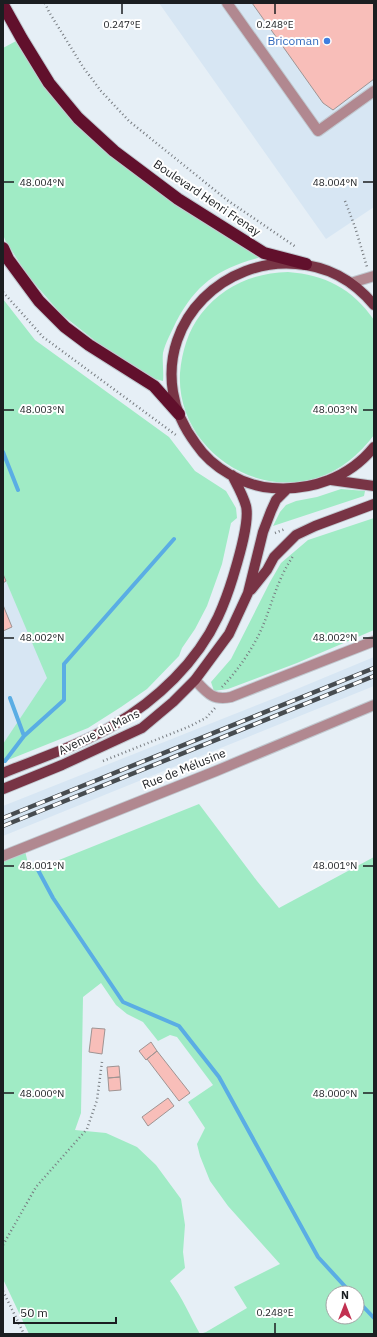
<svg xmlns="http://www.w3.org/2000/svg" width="377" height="1337" font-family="'IBM Plex Sans',sans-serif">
<rect width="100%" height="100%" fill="#e6eff6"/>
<path fill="#d7e6f3" d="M159,3H374V207L326,239Z
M3,574L43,666L48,679L3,745Z
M374,657V686L3,836V806L280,696Z"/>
<path fill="#a0ebc5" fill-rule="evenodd" d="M18,40L78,121L258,255V258C218,269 196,284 176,322C172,331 165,343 163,353C162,362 164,372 163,381L155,379L98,343L61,314L28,276L5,240L3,234V48Z
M288,272C325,275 352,288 374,320V435C359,455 341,470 317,478C249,499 176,444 180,373C182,351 188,331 201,314C223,286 253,273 288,272Z
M3,299L35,340L169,437L195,471L226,491L236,508L237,518L231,523L222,564L207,606L195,629L182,648L179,656L147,689L121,707L88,728L3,762V744L47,678L3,574Z
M341,489L365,491L364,496L273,526L280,512L286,505L296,501L317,497Z
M374,518V630L297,663L228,689L214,691L211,682L231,659L270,582L281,563L308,540Z
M199,804L257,881L279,908L374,857V1334H29L3,1279V860L25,851L28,863L49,864ZM101,983L116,1005L127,1014L143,1022L158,1041L170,1035L177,1037L213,1085L188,1102L205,1128L197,1144L200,1156L210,1181L228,1206L280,1264L234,1287L247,1308L206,1332L200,1334C190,1316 182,1297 170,1281L185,1268L183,1252L185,1225L181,1199L156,1165L137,1147L106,1133L75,1130L81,1113L83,997ZM333,1293H357V1317H333Z"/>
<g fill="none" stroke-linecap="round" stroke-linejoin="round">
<path stroke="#5aade4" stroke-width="4" d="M3,452L18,490
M24,736L64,700V664L174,539
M5,761L24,736L10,698
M38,870L53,898L123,1002L179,1026L219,1077L318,1257L351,1293
M357,1300L374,1318"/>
</g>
<path fill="#f8beb9" stroke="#9f9493" d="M252,3H374V79L333,110L323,103Z
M3,574L6,581L3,583Z
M3,605L12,627L3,631Z
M92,1028L105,1029L102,1054L89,1052Z
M151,1042L157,1051L146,1060L139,1051Z
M157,1051L190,1093L179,1101L147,1059Z
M119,1066L120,1077L108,1078L107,1067Z
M120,1077L121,1090L109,1091L108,1078Z
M168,1098L174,1106L148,1126L142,1117Z"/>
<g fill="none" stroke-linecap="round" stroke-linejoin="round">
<defs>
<path id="minor" d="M227,3L318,131L374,91
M351,283L374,276
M195,680C207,693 213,701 231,697L374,641
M3,856L216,771L374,705"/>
<path id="major" d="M374,305C354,281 328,266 296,264C225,258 161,319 173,392C176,412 184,428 196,444C212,468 244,486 272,488C311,491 349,478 374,447
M331,480L374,486
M251,590L267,570L274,557L296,535L315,526L374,504
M3,773C40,758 80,745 114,725C157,700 197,662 218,617C224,604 229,590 233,577C238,560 250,522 246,506C243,495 237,485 232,475
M3,789L62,765L142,728L173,702L195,680L229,634L248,593L263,532L271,511L276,500L287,489"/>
<path id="highway" d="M3,5L22,39L49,83L78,118L114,151L178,199L264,253L306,264
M3,248L8,259L39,301L65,327L89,345L154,386L179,414"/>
</defs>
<use href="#minor" stroke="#c1c9d0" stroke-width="12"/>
<use href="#major" stroke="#c1c9d0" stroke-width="12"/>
<use href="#highway" stroke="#c1c9d0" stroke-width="14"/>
<path stroke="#777c81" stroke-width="2.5" stroke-dasharray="1 3" stroke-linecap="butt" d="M45,3L49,12L83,67L101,91L129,121L227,200L296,247
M345,201L355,227L367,267
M3,292L43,337L176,435
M275,533L285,529
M222,687C238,670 252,650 262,628C272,604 278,577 294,555
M103,761L188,727L206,718L215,708
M3,1245L36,1187L87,1129L97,1100L102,1062
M3,1291L24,1334"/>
<use href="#minor" stroke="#b18890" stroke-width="10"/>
<use href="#major" stroke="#783445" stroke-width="10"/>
<use href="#highway" stroke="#61102c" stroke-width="12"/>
<defs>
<path id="rail" d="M3,818L374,668
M3,826L374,676"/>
</defs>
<use href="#rail" stroke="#474c50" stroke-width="4.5"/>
<use href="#rail" stroke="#fff" stroke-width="3" stroke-dasharray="9" stroke-linecap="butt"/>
</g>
<path fill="none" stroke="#1b1e21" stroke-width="1.5" d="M122,4V14M275,4V14M4,182H14M363,182H373M4,410H14M363,410H373M4,638H14M363,638H373M4,866H14M363,866H373M4,1093H14M363,1093H373M275,1323V1333"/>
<circle fill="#3f7fe0" stroke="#fff" stroke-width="1.5" cx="327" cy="41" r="4"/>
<g text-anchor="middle" stroke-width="4" stroke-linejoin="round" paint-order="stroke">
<g font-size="12" fill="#366cbe" stroke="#fff" text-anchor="end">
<text x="319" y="45">Bricoman</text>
</g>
<g font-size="12" fill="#1b1e21" stroke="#fff">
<text transform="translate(207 198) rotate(34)" y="4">Boulevard Henri Frenay</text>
<text transform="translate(99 732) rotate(-26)" y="4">Avenue du Mans</text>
<text transform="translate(184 769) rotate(-22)" y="4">Rue de Mélusine</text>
</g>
</g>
<g font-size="10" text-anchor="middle" fill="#1b1e21" stroke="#fff" stroke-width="4" stroke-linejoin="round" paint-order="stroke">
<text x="122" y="28">0.247°E</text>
<text x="275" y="28">0.248°E</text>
<text x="42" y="186">48.004°N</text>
<text x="335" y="186">48.004°N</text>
<text x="42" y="413">48.003°N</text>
<text x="335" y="413">48.003°N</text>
<text x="42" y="641">48.002°N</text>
<text x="335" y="641">48.002°N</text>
<text x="42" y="869">48.001°N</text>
<text x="335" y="869">48.001°N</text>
<text x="42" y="1097">48.000°N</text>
<text x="335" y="1097">48.000°N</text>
<text x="275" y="1316">0.248°E</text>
</g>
<rect width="377" height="1337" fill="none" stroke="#1b1e21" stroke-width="8"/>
<g transform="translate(345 1305)"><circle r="19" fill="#ffffff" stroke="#a4a5a6"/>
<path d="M0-3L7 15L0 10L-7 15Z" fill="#c23151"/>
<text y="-6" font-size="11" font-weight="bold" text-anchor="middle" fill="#1b1e21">N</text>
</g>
<path d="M14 1317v6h102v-6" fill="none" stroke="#1b1e21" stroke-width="2"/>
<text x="20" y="1317" font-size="12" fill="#1b1e21" stroke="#ffffff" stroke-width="3" paint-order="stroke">50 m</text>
</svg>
